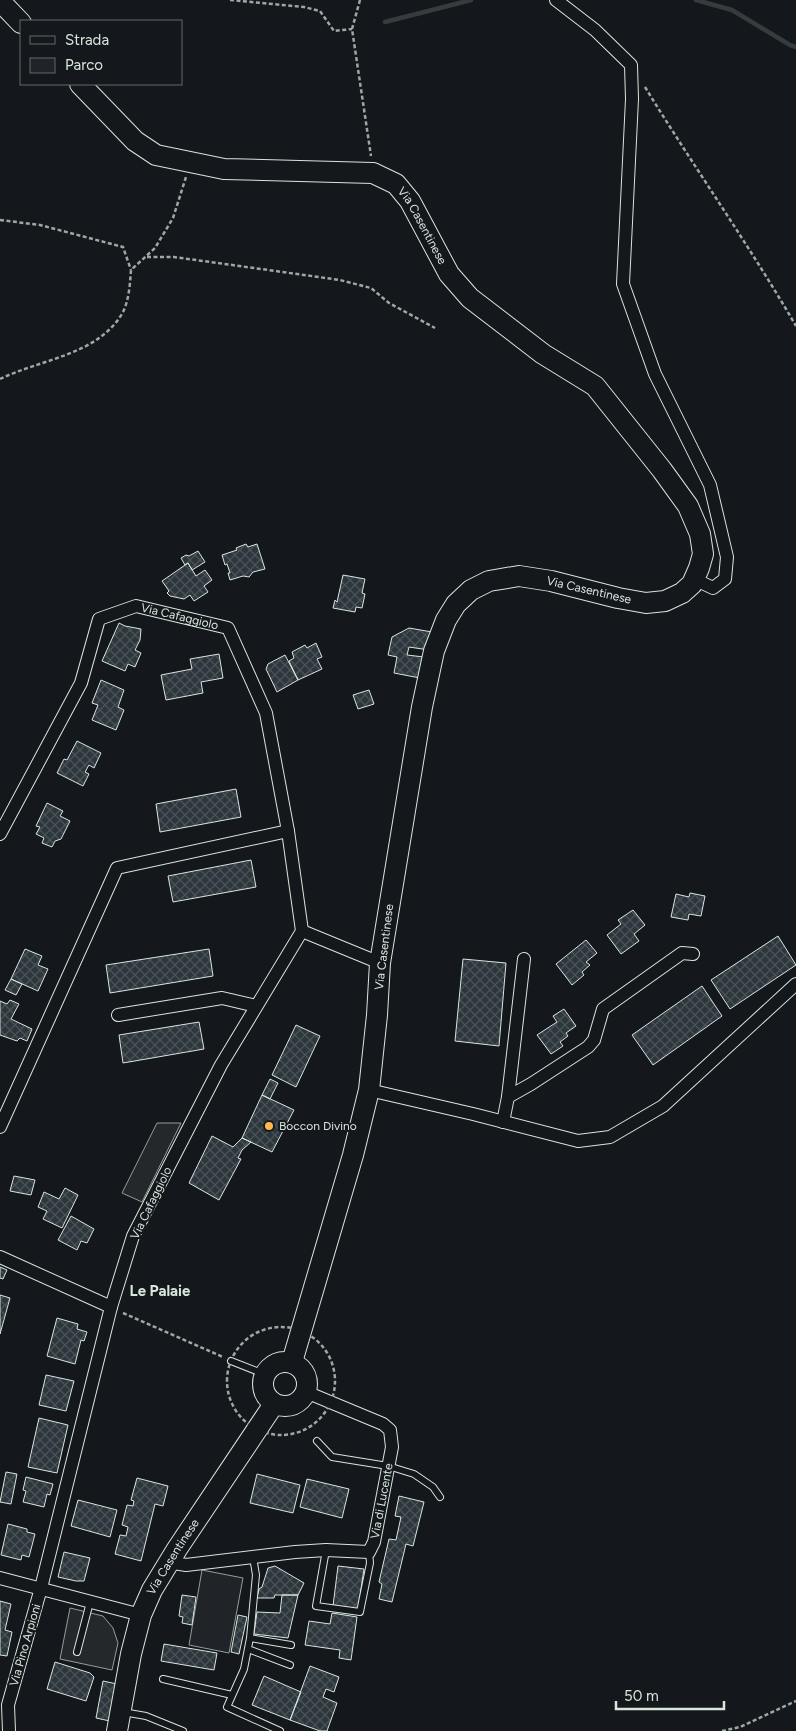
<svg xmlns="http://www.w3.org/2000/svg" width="796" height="1731" font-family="Figtree,sans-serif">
<defs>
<pattern id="building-cross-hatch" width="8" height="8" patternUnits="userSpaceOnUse" patternTransform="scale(1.25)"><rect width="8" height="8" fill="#2c363c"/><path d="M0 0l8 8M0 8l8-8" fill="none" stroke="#4a5358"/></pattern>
</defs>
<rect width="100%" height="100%" fill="#14181c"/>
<path fill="#202428" stroke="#939e99" d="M202,1570L243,1578L229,1653L189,1645Z"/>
<path fill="#24282b" stroke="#939e99" d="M157,1123H181L142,1202L122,1193Z
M70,1608L103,1616L113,1628L118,1643L112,1670L60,1659Z"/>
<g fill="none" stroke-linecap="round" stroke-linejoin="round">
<path stroke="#363b3e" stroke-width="4.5" d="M696,0L732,10L790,45L796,47
M385,22L471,0"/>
</g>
<path fill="url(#building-cross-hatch)" stroke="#d8e6dc" d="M246,544L248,547L257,544L265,569L253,572L249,577L243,576L230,580L228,573H230L227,564L225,565L222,555L237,550L236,548Z
M198,551L205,562L192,570L188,563L185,565L181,558L186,555L189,556Z
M188,563L196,576L205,570L212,580L204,586L208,592L194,601L190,595L184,599L170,596L167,593L169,591L162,581Z
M343,575L365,579L362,593L365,594L362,608L356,607L355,612L333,608L335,600L337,602Z
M119,623L125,626L141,629L140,640L135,650L141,653L135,667L128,664L125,671L102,661Z
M409,628L432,632L429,650L409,647L407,655L424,657L420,678L394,673L397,657L388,655L392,637Z
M316,643L322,657L317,659L322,669L298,680L289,661L294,658L292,652L305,645L307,648Z
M219,654L223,678L201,682L203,693L166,700L161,675L192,669L190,659Z
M285,655L298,680L277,692L266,669L268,664Z
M101,680L124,690L118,707L124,710L116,730L92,720L98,705L92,703Z
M369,690L374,704L358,709L353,695Z
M77,741L101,753L94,768L89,765L85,772L89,774L83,786L57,773L64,759L67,760Z
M236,789L241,817L160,832L156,804Z
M47,803L63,811L60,816L70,821L61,839L55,841L52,847L42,843L44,838L36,834L40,827L36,826Z
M251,860L256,887L173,902L168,876Z
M690,893L705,896L701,916L689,914L688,920L671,917L676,894L689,897Z
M633,910L645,925L634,934L639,941L621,954L607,935L621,924L618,920Z
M778,936L796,965L730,1009L711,980Z
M586,940L597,953L586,962L590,965L582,972L584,975L572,985L556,964Z
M25,949L42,956L38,965L48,969L38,991L11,979Z
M209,949L213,976L110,993L106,965Z
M463,959L506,963L499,1046L455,1041Z
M11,979L22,984L16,995L5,990Z
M702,986L722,1016L653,1065L632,1035Z
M10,1000L19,1004L11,1019L32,1029L27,1041L20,1038L17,1041L0,1035V1001L7,1004Z
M564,1009L576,1026L566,1033L568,1036L560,1042L563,1046L551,1054L537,1035L557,1022L553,1016Z
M199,1022L204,1049L123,1063L119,1035Z
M296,1025L320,1036L296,1087L272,1075Z
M270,1079L278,1083L270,1099L262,1095Z
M262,1095L294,1110L272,1152L242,1138Z
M212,1136L233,1147L242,1138L251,1142L242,1150L238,1158L241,1159L219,1200L189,1183Z
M14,1176L35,1180L31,1195L10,1191Z
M65,1188L78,1195L62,1228L43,1219L47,1211L38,1207L44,1192L59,1199Z
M71,1216L94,1229L87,1243L81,1241L77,1250L58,1240Z
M0,1267L7,1270L3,1279L0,1278Z
M0,1295L10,1298L0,1334Z
M57,1318L78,1324L77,1329L87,1332L84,1341L81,1340L75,1364L47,1356Z
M46,1375L74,1381L66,1411L39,1405Z
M39,1418L68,1425L57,1473L28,1467Z
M6,1472L17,1474L11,1504L0,1502Z
M257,1474L300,1485L293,1513L250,1503Z
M26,1477L53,1484L50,1495L47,1494L44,1507L23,1502L26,1491L23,1490Z
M137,1478L168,1486L163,1506L155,1504L141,1561L115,1554L120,1535L126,1536L128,1527L122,1525L127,1505L133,1506L134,1501L131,1500Z
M307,1479L349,1489L342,1518L300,1507Z
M399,1496L424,1502L413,1546L406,1544L392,1602L379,1599L382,1584L379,1582L389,1539L396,1540L401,1517L395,1516Z
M78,1500L117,1510L110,1537L71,1526Z
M8,1524L27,1529V1532L35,1534L29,1557L22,1555L21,1560L1,1555Z
M64,1552L90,1558L84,1581H76L58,1577Z
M275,1566L304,1583L298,1595H275L274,1598H257L259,1589L262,1587L268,1568Z
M338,1566L364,1569L358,1609L333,1606Z
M182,1595L196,1597L192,1625L182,1623L183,1617L179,1616Z
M282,1595H298L288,1638L254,1634L257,1612L280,1613Z
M0,1601L11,1604L5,1630L12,1632L7,1656L0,1655Z
M332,1613L357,1617L351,1660L339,1658L340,1650L305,1645L309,1621L330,1624Z
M238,1615L247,1617L239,1654L231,1652Z
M164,1644L217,1653L214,1670L161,1661Z
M55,1662L90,1673L94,1677L86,1701L47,1689Z
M310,1666L339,1677L334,1692L326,1689L323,1697L337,1703L327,1731H320L290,1720Z
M264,1676L301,1692L290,1720L252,1705Z
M103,1681L117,1684L110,1721L96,1718Z"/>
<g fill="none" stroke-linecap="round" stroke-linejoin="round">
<defs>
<path id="service" d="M231,1361L264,1374
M317,1441L332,1457L388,1466L414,1474L433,1487L440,1497
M326,1550L316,1606L360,1612L370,1563L369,1552
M253,1557L256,1575L250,1638L291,1645
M250,1638L244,1669L227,1707L280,1731
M248,1649L290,1665
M77,1652L90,1602
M163,1679L232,1695
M123,1712L146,1716L183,1731"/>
<g id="minor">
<path d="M556,0L595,30L631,65L632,99L623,284L655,374L710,485L727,557L725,579L713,588L694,579"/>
<path id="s1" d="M0,834L81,683L99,619L136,606L228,628L266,713L288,831L302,931L221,1065L133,1236L111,1307L41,1588L8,1705L9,1731"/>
<path d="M302,931L380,963"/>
<path d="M118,1015L222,998L256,1006"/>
<path d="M369,1090L473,1114L578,1141L610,1137L663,1106L796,984"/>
<path d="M508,1097L524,959"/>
<path d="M503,1122L508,1097L531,1084L588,1047L594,1040L603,1009L682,953L693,954"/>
<path d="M0,1127L117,868L288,831"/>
<path d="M0,1257L111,1307"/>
<path id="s2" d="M168,1562L186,1565L295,1552L326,1550L369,1552L374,1542L392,1447L390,1430L383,1424L306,1392"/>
<path d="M0,1578L141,1615"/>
</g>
<g id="primary">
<path d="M0,1L21,23"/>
<path id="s3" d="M80,84L135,141L156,155L224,169L373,173L396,184L410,201L449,274L470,298L543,354L595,386L662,470L688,506L700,534L703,554L699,568L692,584L682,593L665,601L646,603L618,598L551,581L519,576L489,581L471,590L456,604L446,620L434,651L422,707L380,963L377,1015L369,1090L353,1155L292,1362"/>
<circle cx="285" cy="1384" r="22"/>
<path id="s4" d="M117,1731L131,1654L141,1615L152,1590L177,1549L274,1404"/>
</g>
</defs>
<use href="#service" stroke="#d8e6dc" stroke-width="8"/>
<use href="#minor" stroke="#d8e6dc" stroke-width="14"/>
<use href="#primary" stroke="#d8e6dc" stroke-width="22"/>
<path stroke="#9da8a2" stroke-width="2.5" stroke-dasharray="4 2.5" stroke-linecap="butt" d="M230,0L304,7L320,11L334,31L352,29
M360,0L352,29L371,156
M645,87C694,167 749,245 796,326
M0,220L40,225L123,247L131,270
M147,257H174L261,269L340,280L371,288L389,303L435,328
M0,379C41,359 99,355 123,312C129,300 130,284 131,270L155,248L173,218L186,177
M123,1313L223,1357
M227 1381a54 54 0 1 1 108 0a54 54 0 1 1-108 0Z
M722,1731L740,1727L796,1701"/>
<use href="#service" stroke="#14181c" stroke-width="6"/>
<use href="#minor" stroke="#14181c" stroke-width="12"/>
<use href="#primary" stroke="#14181c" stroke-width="20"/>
</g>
<circle fill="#ffb74d" stroke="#14181c" stroke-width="2" cx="269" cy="1126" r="5"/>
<g text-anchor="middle" stroke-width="4" stroke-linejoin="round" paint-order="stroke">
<g font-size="12" fill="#d8e6dc" stroke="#14181c">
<text dy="4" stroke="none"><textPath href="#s3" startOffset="398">Via Casentinese</textPath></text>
<text transform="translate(589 590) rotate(13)" y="4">Via Casentinese</text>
<text dy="4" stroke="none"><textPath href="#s1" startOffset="322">Via Cafaggiolo</textPath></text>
<text transform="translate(384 947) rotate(-83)" y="4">Via Casentinese</text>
<text transform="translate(151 1203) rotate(-64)" y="4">Via Cafaggiolo</text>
<text dy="4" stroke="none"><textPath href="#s2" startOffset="255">Via di Lucente</textPath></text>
<text dy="4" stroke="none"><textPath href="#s4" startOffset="185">Via Casentinese</textPath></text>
<text transform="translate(25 1645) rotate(-74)" y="4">Via Pino Arpioni</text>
</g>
<g font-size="12" fill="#d8e6dc" stroke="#14181c" text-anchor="start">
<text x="279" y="1130">Boccon Divino</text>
</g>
<g font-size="15" font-weight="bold" fill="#d8e6dc" stroke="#14181c">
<text x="160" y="1296">Le Palaie</text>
</g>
</g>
<rect x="20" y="20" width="162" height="65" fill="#14181c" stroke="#626a69"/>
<rect x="30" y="36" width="25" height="8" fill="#14181c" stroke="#626a69"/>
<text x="65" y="45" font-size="15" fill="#d8e6dc">Strada</text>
<rect x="30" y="58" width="25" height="15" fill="#202428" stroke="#626a69"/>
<text x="65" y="70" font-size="15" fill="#d8e6dc">Parco</text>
<path d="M616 1701v8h108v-8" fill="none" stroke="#d8e6dc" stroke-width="2.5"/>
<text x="624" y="1701" font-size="15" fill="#d8e6dc" stroke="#14181c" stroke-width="4" paint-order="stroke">50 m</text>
</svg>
